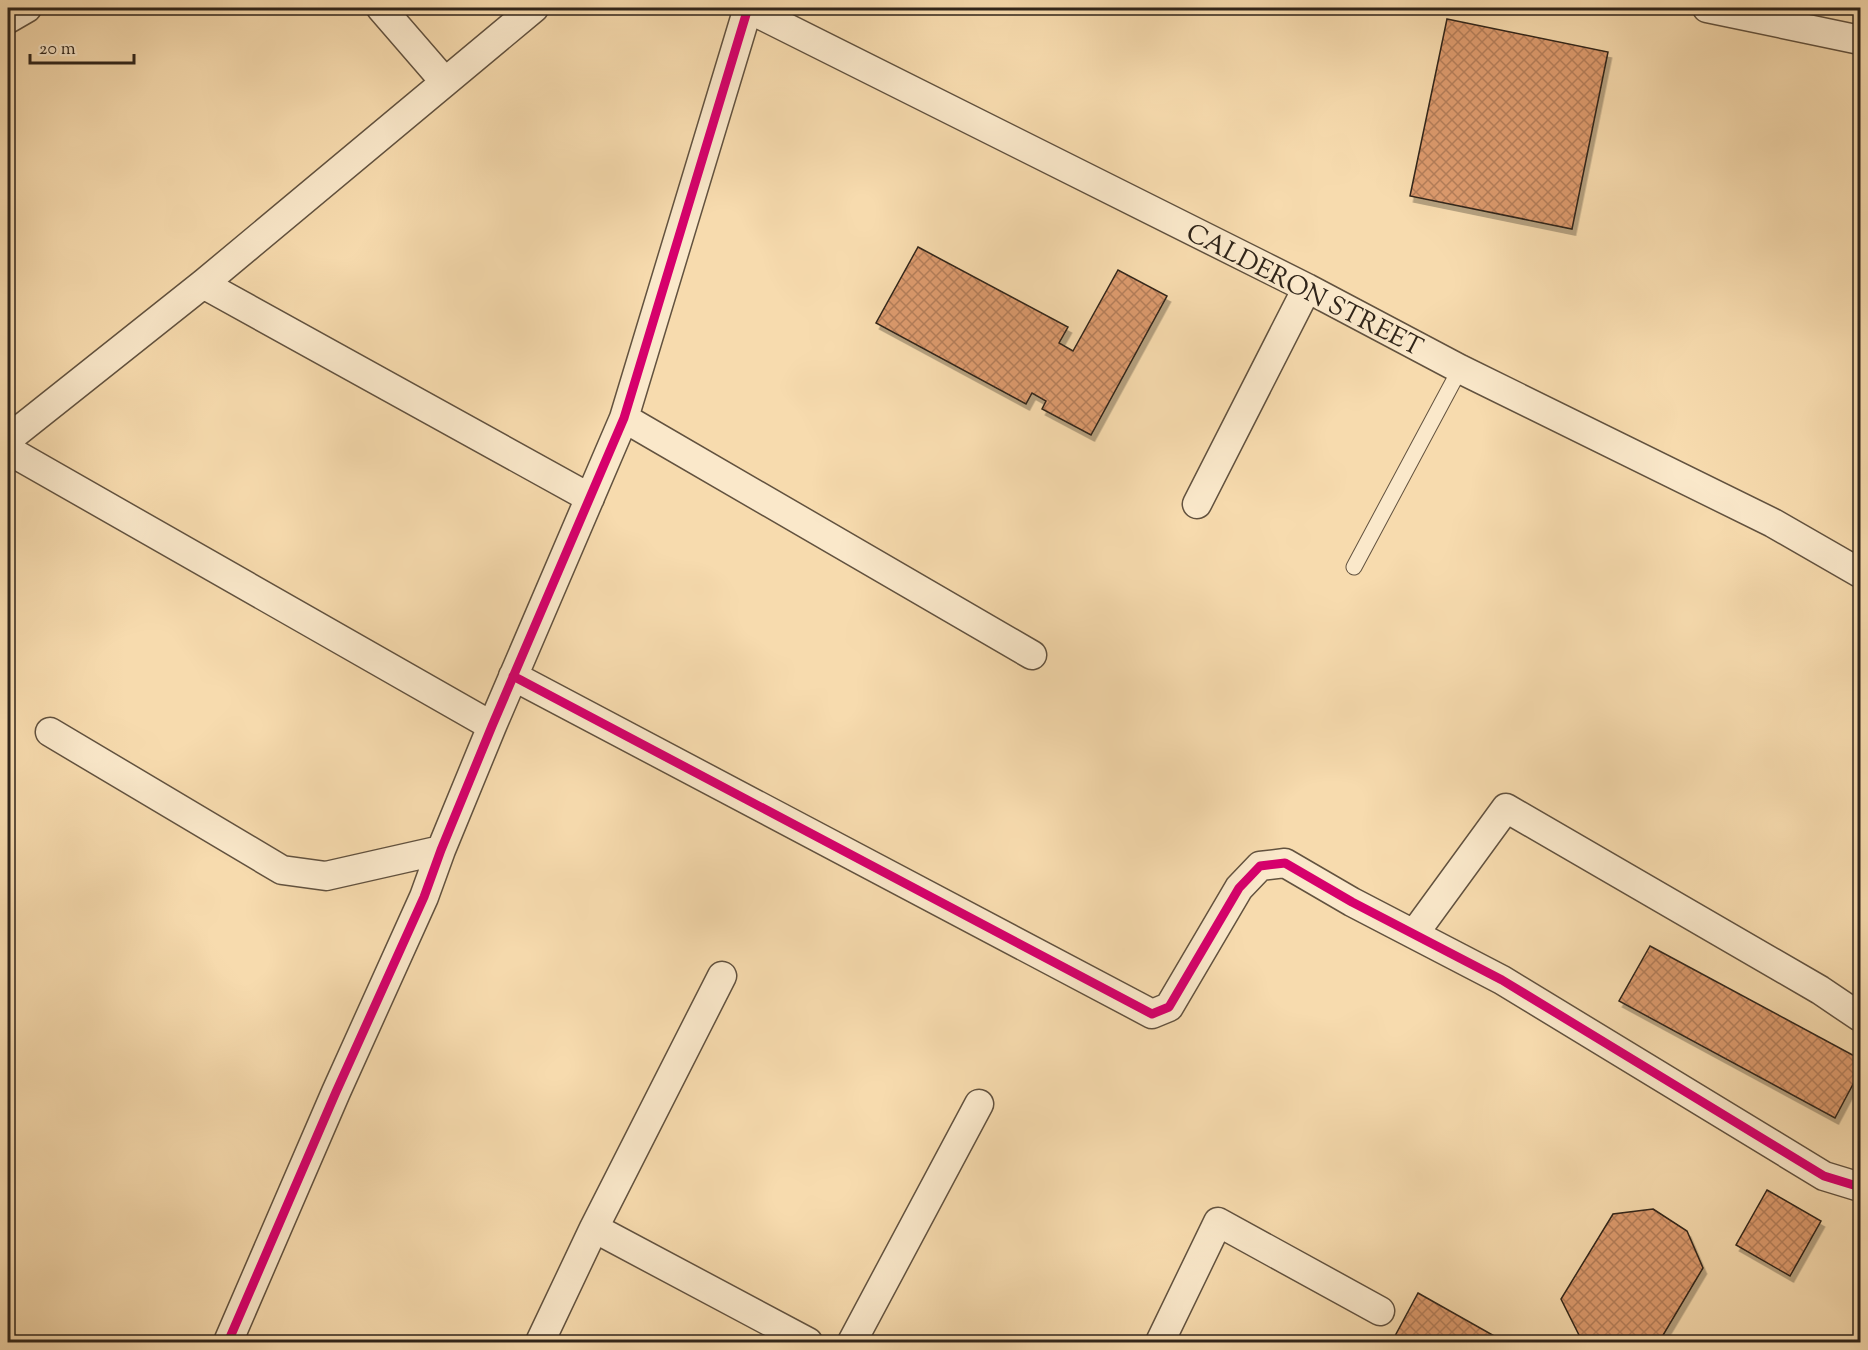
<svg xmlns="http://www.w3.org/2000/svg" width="1868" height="1350" font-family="'Sorts Mill Goudy',serif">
<defs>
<pattern id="building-cross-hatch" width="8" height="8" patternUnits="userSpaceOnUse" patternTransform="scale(1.5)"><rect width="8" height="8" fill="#dd9b6e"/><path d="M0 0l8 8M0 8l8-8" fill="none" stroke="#b47e5a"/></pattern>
<filter id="shadow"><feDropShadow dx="3.5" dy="6" stdDeviation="0" flood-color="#0004"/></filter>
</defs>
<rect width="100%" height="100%" fill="#f7dbae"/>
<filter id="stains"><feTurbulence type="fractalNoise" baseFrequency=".00333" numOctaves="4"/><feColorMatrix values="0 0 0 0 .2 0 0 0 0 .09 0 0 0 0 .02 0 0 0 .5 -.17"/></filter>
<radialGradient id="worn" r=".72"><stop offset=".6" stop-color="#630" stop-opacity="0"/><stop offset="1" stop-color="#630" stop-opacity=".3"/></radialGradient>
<path fill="url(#building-cross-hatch)" stroke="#30251a" stroke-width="1.5" filter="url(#shadow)" d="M1447,19L1608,52L1572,229L1410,196Z
M918,247L1068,327L1059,343L1073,351L1118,270L1167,296L1091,435L1042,409L1046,401L1032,393L1026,404L876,323Z
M1650,946L1860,1059V1071L1835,1118L1619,1001Z
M1767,1190L1821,1221L1790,1276L1736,1245Z
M1653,1209L1687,1231L1703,1268L1659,1342H1592L1579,1335L1561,1299L1613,1214Z
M1418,1293L1505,1342H1407L1395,1336Z"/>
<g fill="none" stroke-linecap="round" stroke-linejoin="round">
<defs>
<path id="service" d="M1354,567L1460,369
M8,1339L12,1342"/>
<path id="minor" d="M381,8L445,82
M747,8L1307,288L1460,369L1773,523L1860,573
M1707,8L1860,40
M8,19L27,8
M203,284L590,498
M624,418L1032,655
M8,439L203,284L534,8
M8,450L492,726
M1197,504L1307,288
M513,676L1152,1014L1169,1007L1239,888L1260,866L1285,863L1352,902L1502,980L1824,1176L1860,1187
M50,732L282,870L326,876L441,850
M1414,934L1506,808L1820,990L1860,1017
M594,1228L808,1342
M228,1342L336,1092L424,897L441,850L492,726L624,418L748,8
M540,1342L594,1228L722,976
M852,1342L979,1104
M1160,1342L1218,1222L1380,1311"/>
</defs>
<use href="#service" stroke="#62523f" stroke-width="17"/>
<use href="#minor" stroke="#62523f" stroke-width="31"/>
<use href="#service" stroke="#fae8ca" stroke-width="15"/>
<use href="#minor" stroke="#fae8ca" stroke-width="28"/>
<defs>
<path id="cycleway" d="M513,676L1152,1014L1169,1007L1239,888L1260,866L1285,863L1352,902L1502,980L1824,1176L1860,1187
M228,1342L336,1092L424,897L441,850L492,726L624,418L748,8"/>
</defs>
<use href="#cycleway" stroke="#fae8ca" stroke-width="13"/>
<use href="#cycleway" stroke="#d6006c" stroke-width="9"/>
</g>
<g text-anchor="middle" stroke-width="6" stroke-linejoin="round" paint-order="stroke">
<g font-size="26" fill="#30251a" stroke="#fae8ca">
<text transform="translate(1305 289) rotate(27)" y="9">CALDERON STREET</text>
</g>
</g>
<rect width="1868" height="1350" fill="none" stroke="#f7dbae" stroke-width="30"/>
<rect x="9" y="9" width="1850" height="1332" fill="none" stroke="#30251a" stroke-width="3"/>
<rect x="15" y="15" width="1838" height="1320" fill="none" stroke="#30251a" stroke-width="1.5"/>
<path d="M30 54v9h104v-9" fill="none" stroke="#30251a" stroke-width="3"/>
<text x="39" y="54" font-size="18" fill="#30251a" stroke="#fae8ca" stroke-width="4.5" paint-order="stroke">20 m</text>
<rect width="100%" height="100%" filter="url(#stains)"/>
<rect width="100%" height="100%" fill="url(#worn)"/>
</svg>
